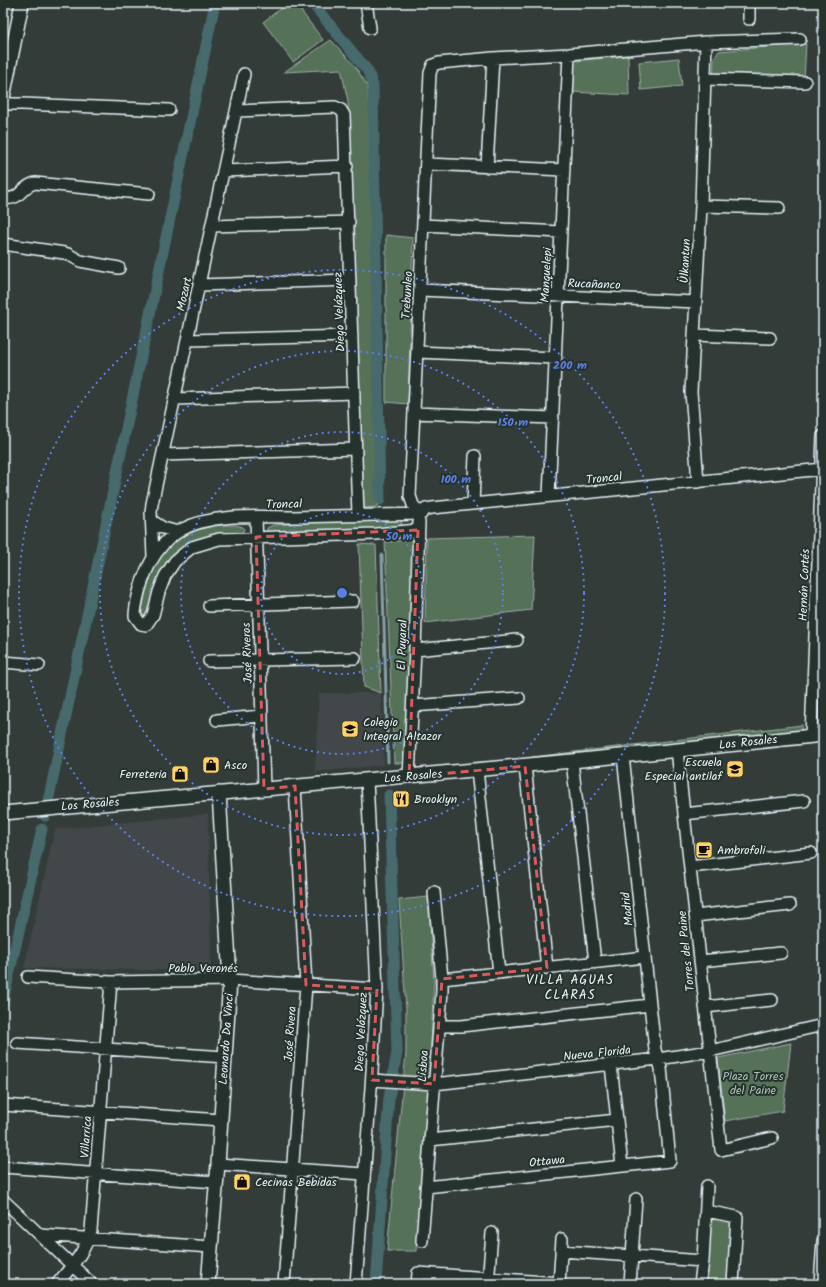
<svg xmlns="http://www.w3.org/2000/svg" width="826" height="1287" font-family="Kalam,sans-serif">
<rect width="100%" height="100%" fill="#333c39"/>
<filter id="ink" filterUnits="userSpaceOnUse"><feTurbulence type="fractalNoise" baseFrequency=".025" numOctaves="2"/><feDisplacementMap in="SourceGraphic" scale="8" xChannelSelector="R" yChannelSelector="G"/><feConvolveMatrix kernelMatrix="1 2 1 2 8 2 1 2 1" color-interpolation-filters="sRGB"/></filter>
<g filter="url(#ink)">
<path fill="#434748" d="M319,693H381L384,765L315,772Z
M208,814L211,971L24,968L55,829Z"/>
<path fill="#557159" stroke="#9eb1a8" d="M288,3H295L323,40L293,62L263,22Z
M331,40L355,66L368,87L377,507L362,508L348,101L341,69L284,72Z
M806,44L804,80L713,78L714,58L719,51Z
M628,56L629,95L572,92L574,61Z
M679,58L682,86L641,90L639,62Z
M386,235L413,238L408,404L386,402Z
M397,517L401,519L402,525L397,528L273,533L267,531V528L273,525Z
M235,525L243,527L244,530L242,532L179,554L148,619H143L141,614C144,604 145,592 148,581C157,553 181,532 210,527C218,525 227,525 235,525Z
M535,535L531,610L425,623L427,538Z
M413,540L408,749L403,763H394L385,542Z
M359,544L376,545L381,693L364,687Z
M802,725L801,733L532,762V757Z
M428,897L434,981L429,1081L416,1251H387L406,1053V1009L399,900Z
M791,1043L783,1111L725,1121L718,1058Z
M710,1216L732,1221L728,1284H702Z"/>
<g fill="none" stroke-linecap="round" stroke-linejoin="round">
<path stroke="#87a1a4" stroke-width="3" d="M382,555L388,762"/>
<path stroke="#476b6c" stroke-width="11" d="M312,3L368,71L373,86L380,500
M45,815V816L215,3
M3,1002L42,829
M376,1284L389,1098L397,1052L389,795"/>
<defs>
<path id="minor" d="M366,3L370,28
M749,19V3
M706,79L805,82
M3,104H22L169,110
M236,111L335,107L341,110L344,115L358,515
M426,164L564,170
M487,167L493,58
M223,171L347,166
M3,198C21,201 20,187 35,183L149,194
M701,206L779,208
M423,225L561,232
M212,226L349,222
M3,244L64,253L68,254L80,261L119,268
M199,285L350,280
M420,290L696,302
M695,335L770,338
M187,340L352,336
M417,352L556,358
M175,399L354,393
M414,413L553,418
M163,455L356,449
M698,482L691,392L701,206L706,42
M549,496L569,54
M473,504L475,456
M421,514L413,505L410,496L430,73L433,65L439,63L493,58L569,54L706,42L800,39
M256,517L264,789
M152,521L163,528L178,532
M418,530L376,534L219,539L192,547L175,561L165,576L159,592L153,615L146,625L141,624L135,616C135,608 137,600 139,592C146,566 158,542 183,529C213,513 260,517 293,517C336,516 378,515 421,514L426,509L432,508L823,469
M153,556L151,512L152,504L244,74
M209,606L353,601
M415,650L517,640
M209,661L355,658
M3,662L39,665
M413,706L519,698
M217,720L262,716
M811,736L823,436
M677,750L721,1150L772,1138
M572,761L595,962
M525,766L547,968
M477,770L499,973
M409,777L415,650L419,522
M684,814L804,801
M690,867L811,853
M695,916L790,905
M700,961L781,953
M28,977L111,982L230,980L377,989
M442,979L645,957
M705,1007L772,1000
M439,1026H461L650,1005
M17,1043L225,1057
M611,1065L622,1166
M372,1080L434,1084L658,1059L710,1051L823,1025
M3,1105L221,1120
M430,1140L617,1120
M218,1164L364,1174
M3,1167L216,1182
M426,1187L670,1161L661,1068L655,1050L623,756
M3,1200L92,1284
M706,1211L737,1217L733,1284
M40,1235L211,1247
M422,1241L442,991V979L434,892
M561,1251L703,1261
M57,1284C71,1267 86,1251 91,1230L111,982
M284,1284L306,985L295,786
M356,1284L371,1088L377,989L367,780
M417,1284L418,1273L559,1283
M488,1284L492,1233
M559,1284L562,1239
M630,1284L636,1199
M700,1284L703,1261L707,1186
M820,1284L823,1241"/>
<path id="tertiary" d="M3,98L22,3
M3,813L572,761L823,735
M208,1284L218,1164L230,980L219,793"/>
</defs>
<use href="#minor" stroke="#e8f1f8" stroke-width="14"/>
<use href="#tertiary" stroke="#e8f1f8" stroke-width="16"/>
<use href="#minor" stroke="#26332d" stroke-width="11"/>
<use href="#tertiary" stroke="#26332d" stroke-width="13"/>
</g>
</g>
<path fill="none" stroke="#da5a5c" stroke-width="3" stroke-dasharray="8 5" stroke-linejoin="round" d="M418,530L409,777L525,766L547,968L442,979L434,1084L372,1080L377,989L306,985L295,786L264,789L256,537Z"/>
<g fill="none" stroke="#5a7fe2" stroke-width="2" stroke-dasharray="2 4">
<circle cx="342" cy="593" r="81"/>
<circle cx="342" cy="593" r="161"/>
<circle cx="342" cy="593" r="242"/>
<circle cx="342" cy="593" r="323"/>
</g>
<defs>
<symbol id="school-square" viewBox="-11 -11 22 22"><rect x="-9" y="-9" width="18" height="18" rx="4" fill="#ffd166" stroke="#26332d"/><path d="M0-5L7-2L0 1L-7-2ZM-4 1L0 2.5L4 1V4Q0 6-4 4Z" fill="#111"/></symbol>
<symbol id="shop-square" viewBox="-11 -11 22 22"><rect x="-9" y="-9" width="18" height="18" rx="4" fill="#ffd166" stroke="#26332d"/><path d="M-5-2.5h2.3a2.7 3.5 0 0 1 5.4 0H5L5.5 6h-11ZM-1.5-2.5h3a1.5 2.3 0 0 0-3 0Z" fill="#111"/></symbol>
<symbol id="restaurant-square" viewBox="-11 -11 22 22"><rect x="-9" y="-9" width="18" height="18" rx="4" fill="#ffd166" stroke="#26332d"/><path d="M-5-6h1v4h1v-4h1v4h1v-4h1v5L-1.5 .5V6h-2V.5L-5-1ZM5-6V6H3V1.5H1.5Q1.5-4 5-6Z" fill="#111"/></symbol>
<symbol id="cafe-square" viewBox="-11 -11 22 22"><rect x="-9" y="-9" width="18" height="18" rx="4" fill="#ffd166" stroke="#26332d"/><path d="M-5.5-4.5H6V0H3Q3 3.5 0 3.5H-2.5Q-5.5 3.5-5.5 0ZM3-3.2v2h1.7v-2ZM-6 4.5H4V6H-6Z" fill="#111"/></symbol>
</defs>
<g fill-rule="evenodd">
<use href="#school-square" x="340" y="719" width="20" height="20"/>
<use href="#shop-square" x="201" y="755" width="20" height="20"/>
<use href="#school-square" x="725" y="759" width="20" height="20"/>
<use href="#shop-square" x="170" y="764" width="20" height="20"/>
<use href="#restaurant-square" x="391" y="789" width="20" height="20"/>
<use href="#cafe-square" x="694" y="840" width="20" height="20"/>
<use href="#shop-square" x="232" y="1172" width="20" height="20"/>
</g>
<g text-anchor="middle" stroke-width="4" stroke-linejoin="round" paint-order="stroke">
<g font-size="12" fill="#e8f1f8" stroke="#26332d">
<text transform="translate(685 261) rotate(-87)" y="4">Ülkantun</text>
<text transform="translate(546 275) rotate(-87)" y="4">Manquelepi</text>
<text transform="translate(594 284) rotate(2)" y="4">Rucañanco</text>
<text transform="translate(184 294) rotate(-78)" y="4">Mozart</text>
<text transform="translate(407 295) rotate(-87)" y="4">Trebunleo</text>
<text transform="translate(339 312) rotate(-92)" y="4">Diego Velázquez</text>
<text transform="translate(604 478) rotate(-6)" y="4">Troncal</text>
<text transform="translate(284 504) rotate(-1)" y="4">Troncal</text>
<text transform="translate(804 585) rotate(-88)" y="4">Hernán Cortés</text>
<text transform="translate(402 645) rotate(-88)" y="4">El Puyaral</text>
<text transform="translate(247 653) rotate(-92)" y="4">José Riveros</text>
<text transform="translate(748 742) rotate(-6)" y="4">Los Rosales</text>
<text transform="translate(413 776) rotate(-5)" y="4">Los Rosales</text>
<text transform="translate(90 804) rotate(-5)" y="4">Los Rosales</text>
<text transform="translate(627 909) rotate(-96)" y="4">Madrid</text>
<text transform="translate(686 951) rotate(-96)" y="4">Torres del Paine</text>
<text x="203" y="972">Pablo Veronés</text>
<text transform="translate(361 1032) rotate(-87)" y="4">Diego Velázquez</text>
<text transform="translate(290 1034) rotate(-86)" y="4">José Rivera</text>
<text transform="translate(226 1039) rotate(-86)" y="4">Leonardo Da Vinci</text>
<text transform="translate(597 1053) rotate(-6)" y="4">Nueva Florida</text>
<text transform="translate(423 1066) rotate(-86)" y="4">Lisboa</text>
<text transform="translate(86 1137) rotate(-86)" y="4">Villarrica</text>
<text transform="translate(547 1161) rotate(-6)" y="4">Ottawa</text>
</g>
<g font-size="12" fill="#e8f1f8" stroke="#26332d" text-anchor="start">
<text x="363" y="726">Colegio<tspan x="363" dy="14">Integral Altazor</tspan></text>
<text x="722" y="766" text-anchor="end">Escuela<tspan x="722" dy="14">Especial antilaf</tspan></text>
<text x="224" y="769">Asco</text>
<text x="167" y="778" text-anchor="end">Ferreteria</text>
<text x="414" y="803">Brooklyn</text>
<text x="717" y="854">Ambrofoli</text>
<text x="255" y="1186">Cecinas Bebidas</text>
</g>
<g font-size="12" fill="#adbeb8" stroke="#26332d">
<text x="753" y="1080">Plaza Torres<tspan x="753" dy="14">del Paine</tspan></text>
</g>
<g font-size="13" letter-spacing="1" fill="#e8f1f8" stroke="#26332d">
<text x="570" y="984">VILLA AGUAS<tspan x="570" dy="15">CLARAS</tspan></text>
</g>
</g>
<circle cx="342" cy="593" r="6" fill="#5a7fe2" stroke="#26332d" stroke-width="2"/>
<g font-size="12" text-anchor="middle" font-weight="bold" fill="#5a7fe2" stroke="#26332d" stroke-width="4" stroke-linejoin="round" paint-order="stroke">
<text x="570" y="369">200 m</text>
<text x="513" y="426">150 m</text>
<text x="456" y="483">100 m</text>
<text x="399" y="540">50 m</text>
</g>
<rect width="826" height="1287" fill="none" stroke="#26332d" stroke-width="16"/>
<rect x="8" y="8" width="810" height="1271" fill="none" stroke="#e8f1f8" stroke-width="1.5" filter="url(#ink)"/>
</svg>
